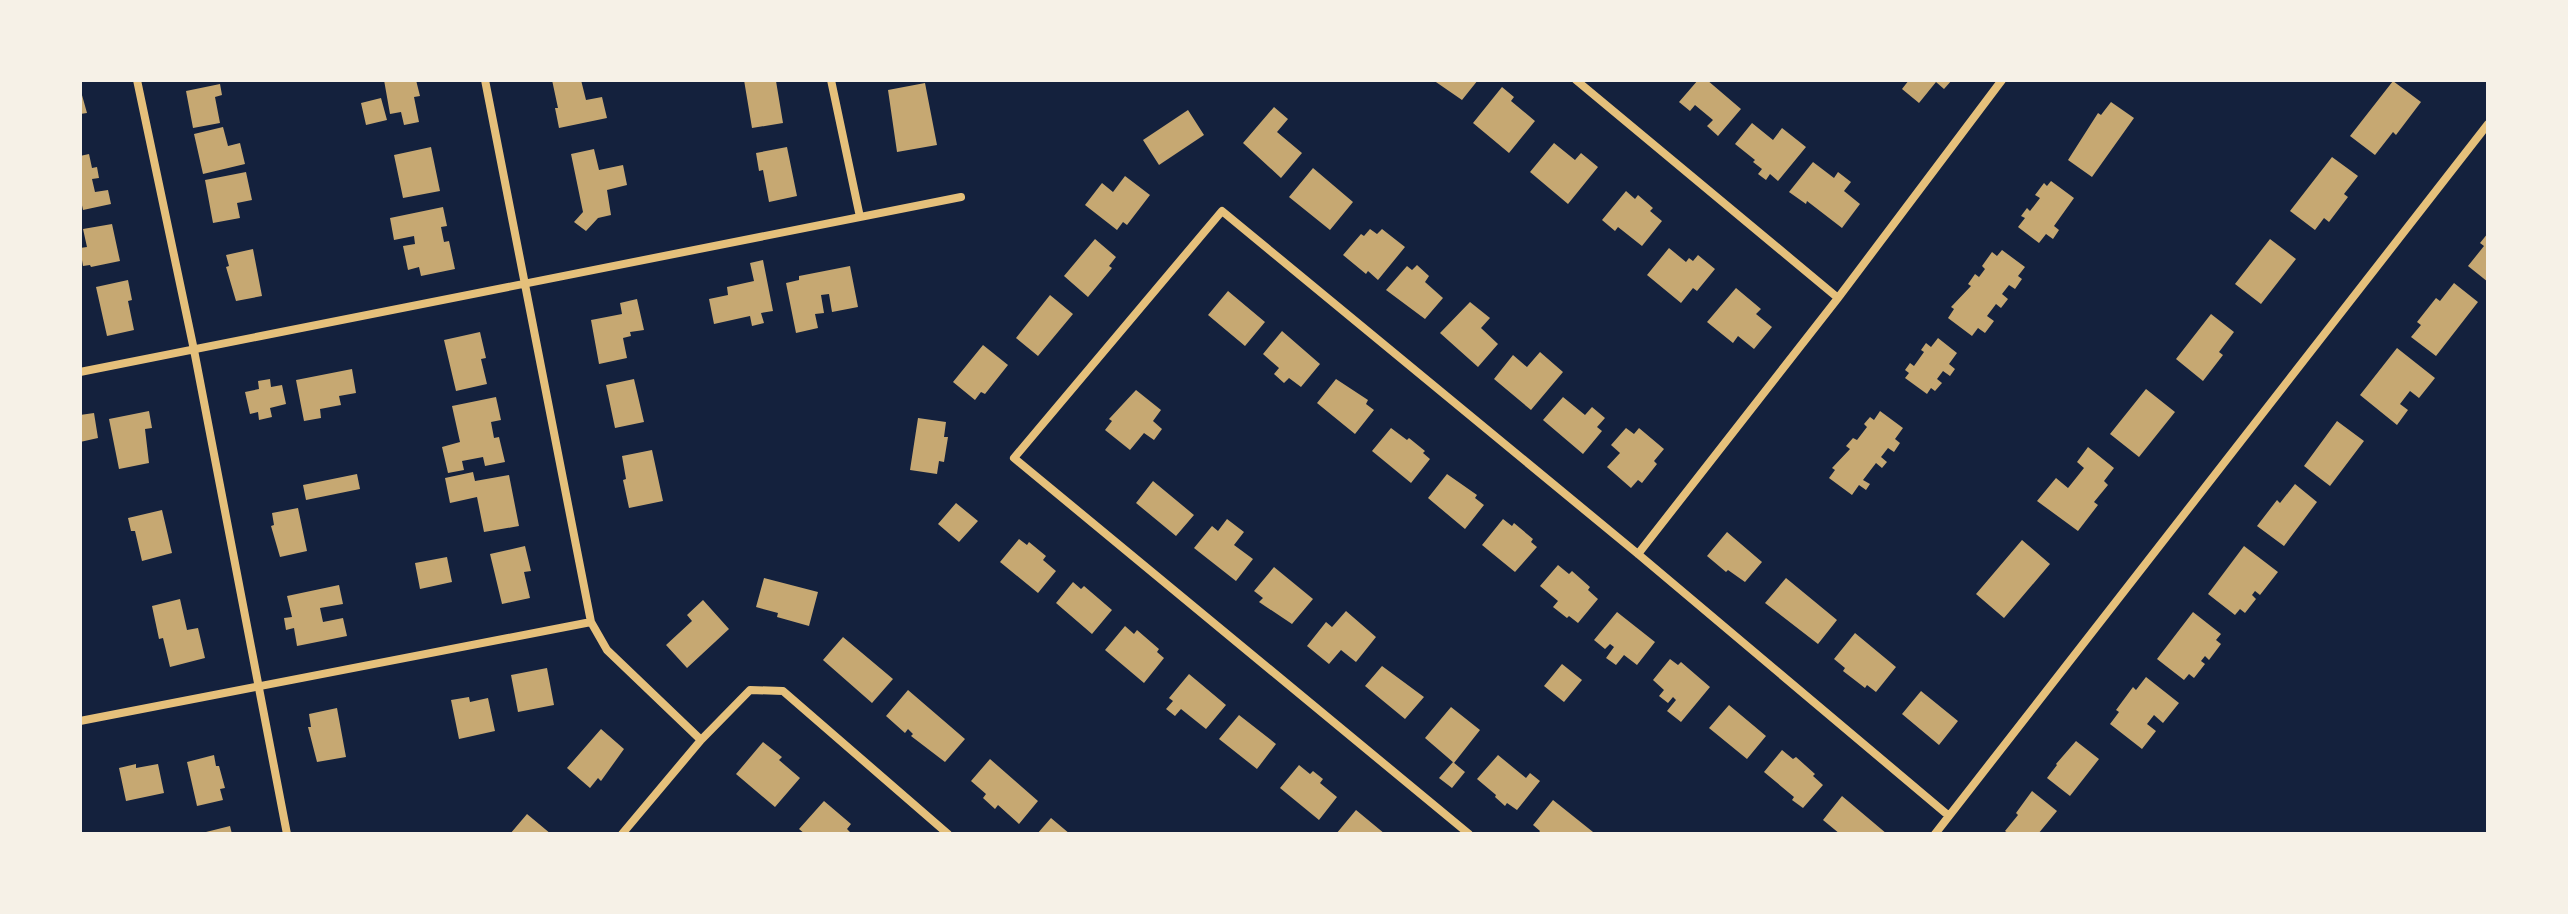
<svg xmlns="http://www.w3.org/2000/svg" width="2568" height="914" font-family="'Open Sans',sans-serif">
<rect width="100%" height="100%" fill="#14213d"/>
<path fill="#c6a872" d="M384,80H416L420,96L414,97L419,122L404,125L401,112L390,114Z
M552,80H581L586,100L602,97L607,118L559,128L555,108H558Z
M744,80L776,81L783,123L752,128Z
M1433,80H1478L1462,100Z
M1698,80H1707L1741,109L1718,136L1707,126L1713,120L1695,105L1690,111L1679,102Z
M1909,80H1952L1944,89L1936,82L1919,103L1902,89Z
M2393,81L2421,102L2396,135L2393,132L2375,155L2350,136Z
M925,83L937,145L897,152L888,90Z
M220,84L222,95L215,97L220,123L193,128L186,91Z
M1502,87L1514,97L1511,101L1535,121L1509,153L1473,123Z
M80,88L87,113L80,114Z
M381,98L387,120L366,125L361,103Z
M2111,102L2134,118L2092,177L2068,160L2098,113L2101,115Z
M1274,107L1288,119L1277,132L1302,153L1281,178L1243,143Z
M1188,110L1204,135L1159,165L1143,140Z
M1752,123L1773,140L1782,128L1806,147L1778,181L1770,174L1766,180L1758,174L1762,169L1753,162L1755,160L1735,144Z
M223,127L228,146L240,143L245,164L203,174L194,134Z
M1554,143L1575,160L1581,153L1598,167L1568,204L1530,172Z
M431,147L440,191L403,198L394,155Z
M787,147L797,196L769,202L763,170L759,171L756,153Z
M594,149L599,170L623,165L627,185L607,190L611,215L598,218L586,231L574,222L583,212L571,154Z
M89,154L92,168L97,167L99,178L92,179L95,192L108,190L111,204L83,210L80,196V156Z
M2332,157L2358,176L2344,194L2348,197L2329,222L2324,218L2315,230L2290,211Z
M1813,162L1834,178L1838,172L1851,182L1844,191L1860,204L1842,228L1807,201L1806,204L1789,192Z
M1313,168L1353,202L1330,230L1289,197Z
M246,172L252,200L237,203L240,218L213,223L205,180Z
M1125,176L1150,195L1127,225L1123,222L1117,230L1085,205L1102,183L1113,192Z
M2051,181L2074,198L2054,226L2059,230L2053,239L2046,234L2039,243L2018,227L2025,218L2021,216L2027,208L2030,211L2040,198L2035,195L2044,183L2047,186Z
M1626,191L1635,199L1638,195L1653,208L1650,211L1662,221L1642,246L1618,227L1615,231L1602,220Z
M443,207L447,226L441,227L444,242L449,241L455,269L421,276L419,267L408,270L403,246L415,244L414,236L394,240L390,218Z
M112,224L120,261L91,267L90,265L83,266L80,248L87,247L83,229Z
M1370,229L1377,234L1382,229L1405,247L1378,280L1368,271L1366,274L1343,255L1361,234L1364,236Z
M2488,233V282L2468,266L2484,246L2480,243Z
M1095,239L1116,257L1109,266L1112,268L1088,297L1064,276Z
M2270,239L2296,259L2261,304L2235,284Z
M1669,248L1686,262L1689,258L1693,261L1698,255L1715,269L1697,291L1693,288L1681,303L1647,275Z
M253,249L262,296L236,301L226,267L229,266L226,255Z
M2002,250L2025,267L2018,276L2022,279L2015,289L2009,285L2002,294L2008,299L2001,308L1996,304L1987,316L1994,321L1985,333L1978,328L1972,336L1948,318L1954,309L1951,307L1971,286L1968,284L1975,274L1979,277L1985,269L1982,266L1992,252L1997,256Z
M763,260L773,311L761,313L764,323L752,326L750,316L714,324L709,299L728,295L727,287L754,281L750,263Z
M1417,265L1429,276L1425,282L1443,298L1425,319L1386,290L1407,266L1412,270Z
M850,266L858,307L832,312L829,294L821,295L824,313L815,314L818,328L796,333L786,283L799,280V276Z
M128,280L132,300L128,301L134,330L107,336L96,287Z
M2454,283L2478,302L2436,356L2411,337L2421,325L2417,322L2436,298L2440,301Z
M1736,288L1761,309L1756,314L1772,327L1754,349L1738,336L1733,343L1707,322Z
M1228,291L1265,322L1245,346L1208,315Z
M1050,295L1073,314L1038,356L1016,338Z
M637,299L644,330L630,332L631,336L623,338L627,358L599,364L591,320L622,314L620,303Z
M1470,302L1490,318L1481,328L1498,344L1478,367L1440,333Z
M2211,314L2234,332L2219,352L2223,355L2203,381L2176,359Z
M1282,331L1320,364L1301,387L1289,378L1284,383L1274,374L1279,368L1263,354Z
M480,332L486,358L481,359L487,384L456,391L444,340Z
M1938,338L1957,353L1949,364L1955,369L1950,376L1943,371L1937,379L1942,383L1935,391L1931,388L1927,394L1905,378L1909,373L1905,370L1910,363L1914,366L1924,352L1921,350L1926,343L1931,347Z
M983,345L1008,365L985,394L981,392L975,400L953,382Z
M2397,348L2435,378L2419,398L2410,391L2400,404L2408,410L2397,425L2360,395Z
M1540,352L1563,372L1531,410L1494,379L1513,355L1527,367Z
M352,369L356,393L339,396L341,405L320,409L321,418L304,421L296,380Z
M270,379L271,387L282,385L286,404L270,408L272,417L259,420L258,412L250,414L245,392L259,389L258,381Z
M634,379L644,422L615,428L606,385Z
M1336,379L1368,400L1366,404L1374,410L1355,434L1317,403Z
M2146,389L2175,412L2139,457L2110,434Z
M1136,390L1161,410L1153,421L1162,429L1154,440L1144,433L1130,450L1105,430L1112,421L1109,419Z
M496,397L501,420L491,422L494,438L499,437L505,462L485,466L483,457L462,461L464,470L448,473L442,447L460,442L452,406Z
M1563,397L1585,415L1592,407L1605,418L1597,427L1602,431L1583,454L1543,420Z
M149,411L152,428L145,429L149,463L119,469L109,419Z
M1880,411L1903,428L1895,439L1900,443L1894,452L1888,448L1881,457L1887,462L1882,468L1876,463L1863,480L1870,484L1866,490L1859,485L1852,495L1829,478L1835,470L1832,468L1850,449L1846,446L1853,438L1857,440L1867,427L1864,424L1870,417L1874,420Z
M94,413L98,438L80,442V415Z
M918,418L946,422L944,437H948L944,462L939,461L937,474L910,470Z
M2337,421L2364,441L2330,486L2304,466Z
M1391,428L1407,440L1409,438L1425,451L1423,453L1430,459L1411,483L1372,451Z
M1626,428L1634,434L1639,428L1664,449L1654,461L1657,464L1642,483L1638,480L1631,488L1607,467L1620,453L1611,445Z
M2088,447L2114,468L2104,481L2108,485L2094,502L2098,505L2078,531L2037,501L2056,478L2068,488L2084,468L2077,462Z
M652,450L663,501L629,508L623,480L626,479L622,456Z
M473,472L475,481L509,475L519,526L484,532L477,497L450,503L445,478Z
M357,474L360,489L306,500L303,485Z
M1447,474L1477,495L1475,498L1484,505L1465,529L1428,498Z
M1153,481L1194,515L1176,536L1136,503Z
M2295,484L2317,502L2284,546L2257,526L2277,500L2280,503Z
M956,503L978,521L959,542L938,524Z
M298,508L307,551L280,557L271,526L274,525L272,513Z
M162,510L172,553L142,561L135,531H131L128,518Z
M1227,519L1244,532L1234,545L1253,559L1236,581L1194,548L1212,526L1218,531Z
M1503,519L1512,526L1514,523L1533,539L1531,542L1537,547L1515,572L1482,545Z
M1727,532L1762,562L1745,582L1728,570L1726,572L1707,556Z
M1019,539L1027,545L1029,542L1046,556L1043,560L1056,571L1038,593L1000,562Z
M2022,540L2050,564L2004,618L1976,594Z
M525,546L531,571L524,572L530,598L502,604L490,554Z
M2244,546L2278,572L2260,595L2255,591L2252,595L2256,599L2245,613L2240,609L2235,615L2208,594Z
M447,557L452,582L420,589L415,563Z
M1558,565L1569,574L1572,571L1590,587L1588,590L1598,599L1578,623L1569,616L1567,618L1553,607L1558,601L1540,586Z
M1274,567L1313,599L1292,624L1259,602L1263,598L1254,591Z
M764,578L818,592L809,626L777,617L778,613L756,607Z
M1786,578L1837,620L1818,644L1765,603Z
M1073,582L1081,589L1084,586L1112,610L1092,634L1056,603Z
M339,585L343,604L320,608L323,622L343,618L347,636L297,646L294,628L286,630L284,618L292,617L287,596Z
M180,599L187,630L198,628L205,658L170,667L163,638L159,639L152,606Z
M703,600L729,629L687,668L666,645L692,621L687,615Z
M1346,611L1376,637L1356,662L1341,650L1329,664L1307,646L1326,622L1332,627Z
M1617,612L1655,642L1637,665L1624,655L1616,665L1606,658L1614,647L1610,644L1605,649L1594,640Z
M2193,612L2221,634L2216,640L2221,644L2209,660L2205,656L2201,661L2205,664L2194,678L2189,674L2184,680L2157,659Z
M1125,626L1134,634L1137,630L1159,649L1157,652L1164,658L1144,683L1105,650Z
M1855,633L1896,667L1876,692L1867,685L1865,688L1843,671L1845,668L1834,659Z
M843,637L893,679L872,703L823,660Z
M1670,659L1678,665L1681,662L1710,687L1681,722L1667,711L1676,700L1673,697L1668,703L1659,696L1664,690L1653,680Z
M1562,664L1582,680L1564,702L1544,686Z
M1382,666L1424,697L1405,719L1365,686Z
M547,668L554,705L518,712L511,675Z
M1189,674L1226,705L1206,729L1181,709L1175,716L1166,709L1173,701L1169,698Z
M2146,677L2179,703L2163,723L2154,715L2147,724L2156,731L2142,749L2110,724L2119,712L2116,710L2133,687L2136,690Z
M908,690L965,739L945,762L911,736L913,734L908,729L905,733L886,716Z
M1921,691L1958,721L1939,745L1902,714Z
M469,697L470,702L488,698L495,731L459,739L451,700Z
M1729,705L1766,736L1747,759L1709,728Z
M1451,707L1480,730L1454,763L1425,738Z
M337,708L346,757L317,762L308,727H311L309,714Z
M1239,715L1276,744L1257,769L1219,739Z
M601,729L624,749L601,781L598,778L590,788L567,768Z
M2076,741L2099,759L2070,796L2047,778L2057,765L2056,764Z
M763,742L782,757L779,760L800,778L775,807L736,774Z
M1782,750L1793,759L1796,757L1815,774L1813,776L1823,785L1803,808L1792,800L1794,797L1764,772Z
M214,755L216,766H219L225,788L220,789L223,800L197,806L187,762Z
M1498,755L1526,778L1530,773L1540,781L1517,810L1507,803L1505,806L1495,797L1496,795L1477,779Z
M990,759L1038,801L1019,824L998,805L995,809L983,798L986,794L971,781Z
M1453,762L1465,772L1452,788L1439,778Z
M136,764V768L158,764L164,793L126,801L119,768Z
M1299,765L1310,774L1313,771L1323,779L1320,783L1337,797L1319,820L1280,788Z
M2032,791L2057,811L2038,834H2009L2005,831L2018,815L2016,813Z
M1842,796L1887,834H1840L1823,820Z
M1553,800L1593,832L1592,834H1538L1540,831L1533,825Z
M824,801L851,824L847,829L852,834H805L799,829Z
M1356,810L1385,834H1336Z
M527,814L551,834H510Z
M1051,818L1070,834H1037Z
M230,826L232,834H202V833Z"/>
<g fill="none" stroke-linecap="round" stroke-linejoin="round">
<path stroke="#e5c07b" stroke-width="8" d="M137,80L194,350L287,834
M485,80L591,622L607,650L701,740
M831,80L860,217
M1576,80L1838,298
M80,372L961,197
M1638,554L1838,298L2002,80
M80,721L591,622
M622,834L701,740L750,690L783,691L948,834
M1469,834L1014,458L1222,211L1638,554L1949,816
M1935,834L2488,124"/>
</g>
<rect width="2568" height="914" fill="none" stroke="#f6f1e7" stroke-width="164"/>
</svg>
